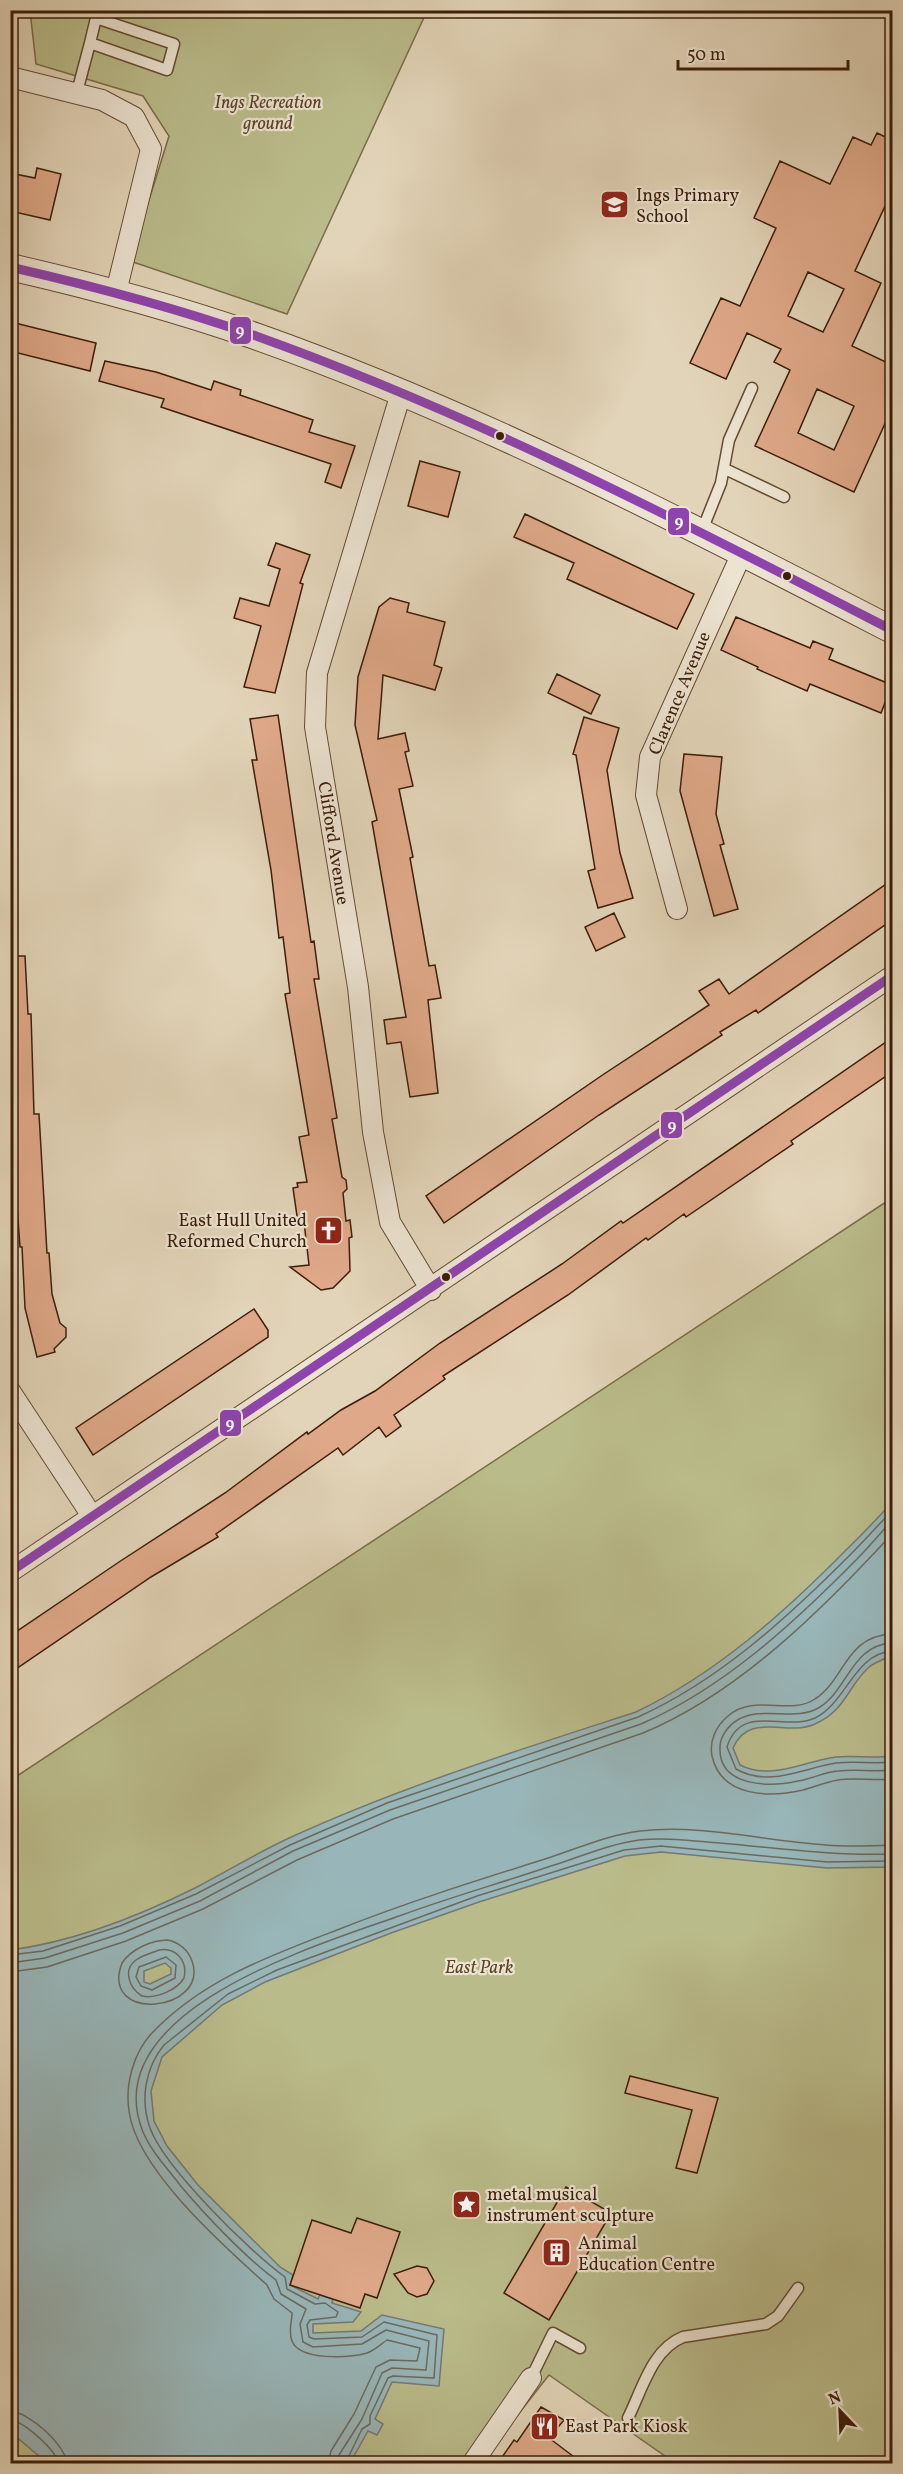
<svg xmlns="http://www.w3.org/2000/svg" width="903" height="2474" font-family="Vollkorn,serif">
<rect width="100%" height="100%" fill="#e2d4b8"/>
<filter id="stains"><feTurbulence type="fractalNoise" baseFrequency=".00333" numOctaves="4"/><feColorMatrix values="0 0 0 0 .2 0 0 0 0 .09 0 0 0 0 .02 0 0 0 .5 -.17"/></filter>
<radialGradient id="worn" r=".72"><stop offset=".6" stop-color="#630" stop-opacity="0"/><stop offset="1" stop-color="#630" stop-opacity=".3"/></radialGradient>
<path fill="#babb8a" stroke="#7b6c48" stroke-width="1.5" d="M30,11H427L287,314L130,261L169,136L143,96L36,64Z
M892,1198V2463H675L549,2375L480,2463L11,2464V1780Z"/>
<path fill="#98b6b9" stroke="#737972" stroke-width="1.5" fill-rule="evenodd" d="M892,1503V1656C884,1659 875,1662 868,1668C847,1688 845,1711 815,1724C787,1737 749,1711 733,1748L740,1765C772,1781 804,1761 836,1757C855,1755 873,1759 892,1756V1867L827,1868L661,1852L625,1856L479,1902L391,1933L265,1982L222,2005L162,2057L151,2091L154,2121L167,2146L198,2185L280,2267L293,2275L290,2285L318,2299L320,2295L333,2299L332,2303L361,2312L353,2322L313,2324V2333L361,2331L382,2315L444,2329L439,2386L392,2382L375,2419L383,2424L377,2435L368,2431L350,2463H47L13,2434L11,2431L10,1950C73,1942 139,1916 195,1888C226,1872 255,1854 287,1839C400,1787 519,1750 636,1712C717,1673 785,1612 847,1549C863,1534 877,1518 892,1503ZM165,1963L171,1968V1974L150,1984L144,1982V1971Z"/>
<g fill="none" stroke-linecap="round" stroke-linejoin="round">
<path stroke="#6a6a60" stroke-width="1.5" d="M892,1634C845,1636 845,1680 815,1699C790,1716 754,1693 728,1716C716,1726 709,1741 712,1756C721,1797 769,1798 803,1790C814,1787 826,1782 838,1780C856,1777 874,1781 892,1779
M892,1643C852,1645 848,1689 820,1707C795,1723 762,1704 736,1721C728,1726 720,1737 720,1747C718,1788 771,1787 798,1781C812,1779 824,1772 838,1771C856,1769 874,1772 892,1770
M892,1651C854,1654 847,1702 815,1718C785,1732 741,1702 727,1747L736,1769C769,1788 803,1768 836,1763C855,1761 874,1764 892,1762
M168,1940C180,1943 188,1950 192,1961C210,2012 99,2024 122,1963C131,1949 152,1940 168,1940Z
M159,1950C176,1947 188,1961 184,1978C177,1990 156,1999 142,1996C130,1989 122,1970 136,1960C142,1955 152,1953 159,1950Z
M10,1955L43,1951L120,1926L196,1894L290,1845L387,1803L638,1717C720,1680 788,1617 851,1554C865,1540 878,1525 892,1511
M166,1957L176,1965L175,1978L152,1990L141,1986L136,1977L139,1967Z
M10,1963L45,1958L123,1933L200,1901L293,1851L390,1810L641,1724C724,1688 795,1622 858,1558C870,1546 880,1533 892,1521
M10,1972L47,1967L126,1941L203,1909L297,1860L393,1819L643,1733C739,1693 823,1609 892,1534
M10,2411C29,2412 66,2445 67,2464
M10,2420C23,2421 57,2450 58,2464
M328,2464L331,2451L354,2414L376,2367L390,2360L417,2361L420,2348L387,2340C381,2344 375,2350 367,2353C349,2358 300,2361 292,2341C288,2331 292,2322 292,2313L274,2299L267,2285C225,2247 136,2169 129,2111C125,2085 133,2054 151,2034C202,1980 269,1956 337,1930C405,1903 475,1881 545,1859C576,1849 607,1835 640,1831C701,1824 765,1841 826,1845C848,1847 871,1846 892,1845
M337,2464L339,2455L362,2419L382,2373L392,2368L426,2370L429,2341L386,2330L362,2344L313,2347L303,2342L300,2324L306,2309L281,2294L276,2280C246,2258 204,2214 180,2185C167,2168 151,2151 143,2132C94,2010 321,1944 402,1915C451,1897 501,1883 551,1866C580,1857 609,1844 639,1840C666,1837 693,1841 720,1843C778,1848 834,1856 892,1854
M345,2464L362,2429L370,2424V2416L388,2378L393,2376L434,2378L437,2335L384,2322L362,2337L314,2339L309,2337L307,2325L310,2320L336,2317L338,2312L325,2303L315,2304L287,2289L285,2277C250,2252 164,2167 150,2128C140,2100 145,2068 164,2045L228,1994L277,1970L477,1896L624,1850L661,1846L827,1862L892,1861"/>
</g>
<path fill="#dfa989" stroke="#3c1d07" stroke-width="1.5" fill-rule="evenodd" d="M877,133L892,140V191L855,271L881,283L852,346L892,365V408L854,492L755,446L790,370L774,362L781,349L747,333L726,379L690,363L721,298L740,306L776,228L754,218L780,161L830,184L853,137L871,145ZM808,272L844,289L823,332L788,316ZM817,389L854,406L834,450L798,433Z
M37,168L61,174L50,220L10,211V173L35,178Z
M15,323L96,343L90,371L10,351Z
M105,361L156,372L211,390L214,381L241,390L240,395L313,420L309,432L355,446L341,488L325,482L331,464L161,407L164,399L99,381Z
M420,461L460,472L448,517L408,506Z
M525,514L694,594L677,629L567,579L574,563L514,537Z
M276,543L310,555L300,583L303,584L275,693L244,687L261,626L234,618L240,598L269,606L280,569L268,565Z
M390,598L409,603L407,612L445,622L434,665L442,668L435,690L383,675L381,702L378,739L405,733L409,751L405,752L413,786L399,789L413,857L410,858L429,966L435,965L441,998L428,1000L438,1093L410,1097L401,1042L387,1044L384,1020L406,1017L372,822L377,820L355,725L358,677L379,607Z
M736,617L810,648L813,641L833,649L829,659L892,685L881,713L810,684L807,691L757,669L758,667L721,650Z
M557,674L600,695L591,714L548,693Z
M278,715L311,942L314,941L319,979H314L337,1118L332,1119L342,1177L346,1180L347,1189L343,1193L346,1221L350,1220L352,1237L349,1238L350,1271L333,1288L321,1290L290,1267L309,1265L304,1222L298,1223L293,1188L298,1187L297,1183L307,1182L299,1137L309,1135L285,994L290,993L283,937L279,938L271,870L252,760H257L250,719Z
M584,717L619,728L607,770L620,853L633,898L598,908L588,871L595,869L576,755L573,754Z
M684,754L722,757L716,814L724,844L720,845L738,909L714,916L680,791Z
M892,880V920L758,1013L756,1010L720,1032L722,1035L599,1115L444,1223L426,1196L604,1074L709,1005L699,991L719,979L729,994Z
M614,913L625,937L596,951L585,927Z
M10,956H25L28,1014H31L34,1114H39L47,1253H49L52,1294L60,1323L66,1328V1337L54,1349L55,1352L37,1357L25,1308L22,1247H20L10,1109Z
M892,1038V1072L791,1141L793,1144L686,1217L684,1214L648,1240L646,1238L568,1295L443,1376L445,1379L394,1415L401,1426L386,1437L379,1427L343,1455L338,1448L216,1534L218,1537L151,1577L10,1673V1636L119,1562L225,1493L307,1432L308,1434L341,1410L375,1391L440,1343L562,1264L621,1221L623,1223Z
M254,1309L268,1330V1337L93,1455L76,1428Z
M630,2076L718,2098L697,2173L676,2168L692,2110L625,2093Z
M566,2187L611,2213L549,2320L504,2293Z
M357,2218L400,2232L377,2298L365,2294L360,2308L290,2285L312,2220L351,2233Z
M417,2266L427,2268L434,2281L427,2294L417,2297L408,2293L394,2274Z
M541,2407L564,2420L549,2438L582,2463H498L514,2440L517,2442Z"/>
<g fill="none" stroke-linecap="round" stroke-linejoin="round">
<defs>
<path id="service" d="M77,92L90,43L167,70L174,44L96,18L90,43
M725,469L784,497
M701,533L721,483L729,440L752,388
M531,2378L553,2333L580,2348
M628,2418C642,2390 652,2349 683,2337L766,2324L778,2316L798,2288"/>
<path id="minor" d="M10,77L102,100L134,117L151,149L116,292
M401,393L317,673L315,727L358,987L373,1132L390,1222L431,1290
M677,909L646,795L650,757L742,553
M10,1391L92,1516
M10,1572L892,976
M472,2464L531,2378"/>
<path id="tertiary" d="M10,267C93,286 175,308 255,336C476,414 685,523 892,630"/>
</defs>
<use href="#service" stroke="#664b33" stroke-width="13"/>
<use href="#minor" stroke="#664b33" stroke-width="22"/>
<use href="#tertiary" stroke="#664b33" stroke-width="28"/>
<use href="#service" stroke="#ece3d1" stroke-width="10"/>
<use href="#minor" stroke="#ece3d1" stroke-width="20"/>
<use href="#tertiary" stroke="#ece3d1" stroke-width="26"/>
<defs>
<path id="bus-1" d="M10,267C93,286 176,308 256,336C476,415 684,523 892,630
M10,1572L892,976"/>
</defs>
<use href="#bus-1" stroke="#ece3d1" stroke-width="14"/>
<use href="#bus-1" stroke="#8e44ad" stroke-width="9"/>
</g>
<defs>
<symbol id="school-square" viewBox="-11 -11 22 22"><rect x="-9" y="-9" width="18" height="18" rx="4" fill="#8f2418" stroke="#ece3d1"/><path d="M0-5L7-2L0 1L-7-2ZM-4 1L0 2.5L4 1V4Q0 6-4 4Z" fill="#fff"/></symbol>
<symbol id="church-square" viewBox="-11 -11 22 22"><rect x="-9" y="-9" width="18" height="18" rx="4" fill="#8f2418" stroke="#ece3d1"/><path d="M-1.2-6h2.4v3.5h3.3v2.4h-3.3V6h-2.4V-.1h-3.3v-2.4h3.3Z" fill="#fff"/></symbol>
<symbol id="sight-square" viewBox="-11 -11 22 22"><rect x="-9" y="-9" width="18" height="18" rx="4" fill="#8f2418" stroke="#ece3d1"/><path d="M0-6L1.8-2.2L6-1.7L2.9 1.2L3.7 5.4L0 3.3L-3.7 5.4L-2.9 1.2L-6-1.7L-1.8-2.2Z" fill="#fff"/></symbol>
<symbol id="building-square" viewBox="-11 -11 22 22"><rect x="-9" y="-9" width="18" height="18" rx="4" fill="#8f2418" stroke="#ece3d1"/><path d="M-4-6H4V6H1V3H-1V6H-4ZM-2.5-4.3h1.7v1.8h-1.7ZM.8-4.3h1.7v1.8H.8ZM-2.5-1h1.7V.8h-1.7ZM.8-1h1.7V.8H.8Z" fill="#fff"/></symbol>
<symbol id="restaurant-square" viewBox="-11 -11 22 22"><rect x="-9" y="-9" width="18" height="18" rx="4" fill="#8f2418" stroke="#ece3d1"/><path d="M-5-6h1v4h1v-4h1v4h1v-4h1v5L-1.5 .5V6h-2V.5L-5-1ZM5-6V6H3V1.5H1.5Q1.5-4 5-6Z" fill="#fff"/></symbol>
</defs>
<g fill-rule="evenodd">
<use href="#school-square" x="598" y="188" width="33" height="33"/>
<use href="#church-square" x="312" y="1214" width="33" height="33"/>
<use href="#sight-square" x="450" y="2188" width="33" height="33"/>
<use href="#building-square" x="540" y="2236" width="33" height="33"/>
<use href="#restaurant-square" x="528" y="2410" width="33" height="33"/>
</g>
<g fill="#3c1d07" stroke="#ece3d1" stroke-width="2">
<circle cx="500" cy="436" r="5"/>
<circle cx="787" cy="576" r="5"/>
<circle cx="446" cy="1277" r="5"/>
</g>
<g text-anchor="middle" stroke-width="4.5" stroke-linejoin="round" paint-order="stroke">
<g font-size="18" font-style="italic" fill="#5c4428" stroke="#ece3d1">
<text x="268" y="108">Ings Recreation<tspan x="268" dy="21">ground</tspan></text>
<text x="479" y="1973">East Park</text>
</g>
<g font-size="18" fill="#3c1d07" stroke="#ece3d1" text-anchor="start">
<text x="636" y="201">Ings Primary<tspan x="636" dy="21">School</tspan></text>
<text x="307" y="1226" text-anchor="end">East Hull United<tspan x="307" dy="21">Reformed Church</tspan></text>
<text x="487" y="2200">metal musical<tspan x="487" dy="21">instrument sculpture</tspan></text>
<text x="578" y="2249">Animal<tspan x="578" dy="21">Education Centre</tspan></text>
<text x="565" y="2432">East Park Kiosk</text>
</g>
<g font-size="18" fill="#3c1d07" stroke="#ece3d1">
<text transform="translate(679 693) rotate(-67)" y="6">Clarence Avenue</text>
<text transform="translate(334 843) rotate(81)" y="6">Clifford Avenue</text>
</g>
</g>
<g stroke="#ece3d1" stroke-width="2">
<rect x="229" y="316" width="23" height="29" rx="6" fill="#8e44ad"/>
<rect x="667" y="507" width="23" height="29" rx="6" fill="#8e44ad"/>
<rect x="660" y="1111" width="23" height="28" rx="6" fill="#8e44ad"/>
<rect x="219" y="1409" width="23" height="28" rx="6" fill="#8e44ad"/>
</g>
<g font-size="16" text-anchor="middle" font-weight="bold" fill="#fff">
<text x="240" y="336">9</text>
<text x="679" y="527">9</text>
<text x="672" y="1131">9</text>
<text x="230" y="1429">9</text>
</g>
<rect width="903" height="2474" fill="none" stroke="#e2d4b8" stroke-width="36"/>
<rect x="12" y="12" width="879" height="2450" fill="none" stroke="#3c1d07" stroke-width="3"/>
<rect x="18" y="18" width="867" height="2438" fill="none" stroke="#3c1d07" stroke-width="1.5"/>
<g transform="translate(840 2411) rotate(337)" stroke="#ece3d1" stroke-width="4.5" paint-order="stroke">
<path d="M0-4.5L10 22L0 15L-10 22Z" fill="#3c1d07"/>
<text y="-9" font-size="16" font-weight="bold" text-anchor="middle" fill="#3c1d07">N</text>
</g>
<path d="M678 60v9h170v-9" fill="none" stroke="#3c1d07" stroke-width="3"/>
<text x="687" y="60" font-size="18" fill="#3c1d07" stroke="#ece3d1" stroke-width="4.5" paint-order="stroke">50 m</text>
<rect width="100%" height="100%" filter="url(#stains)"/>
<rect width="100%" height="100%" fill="url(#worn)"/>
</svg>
